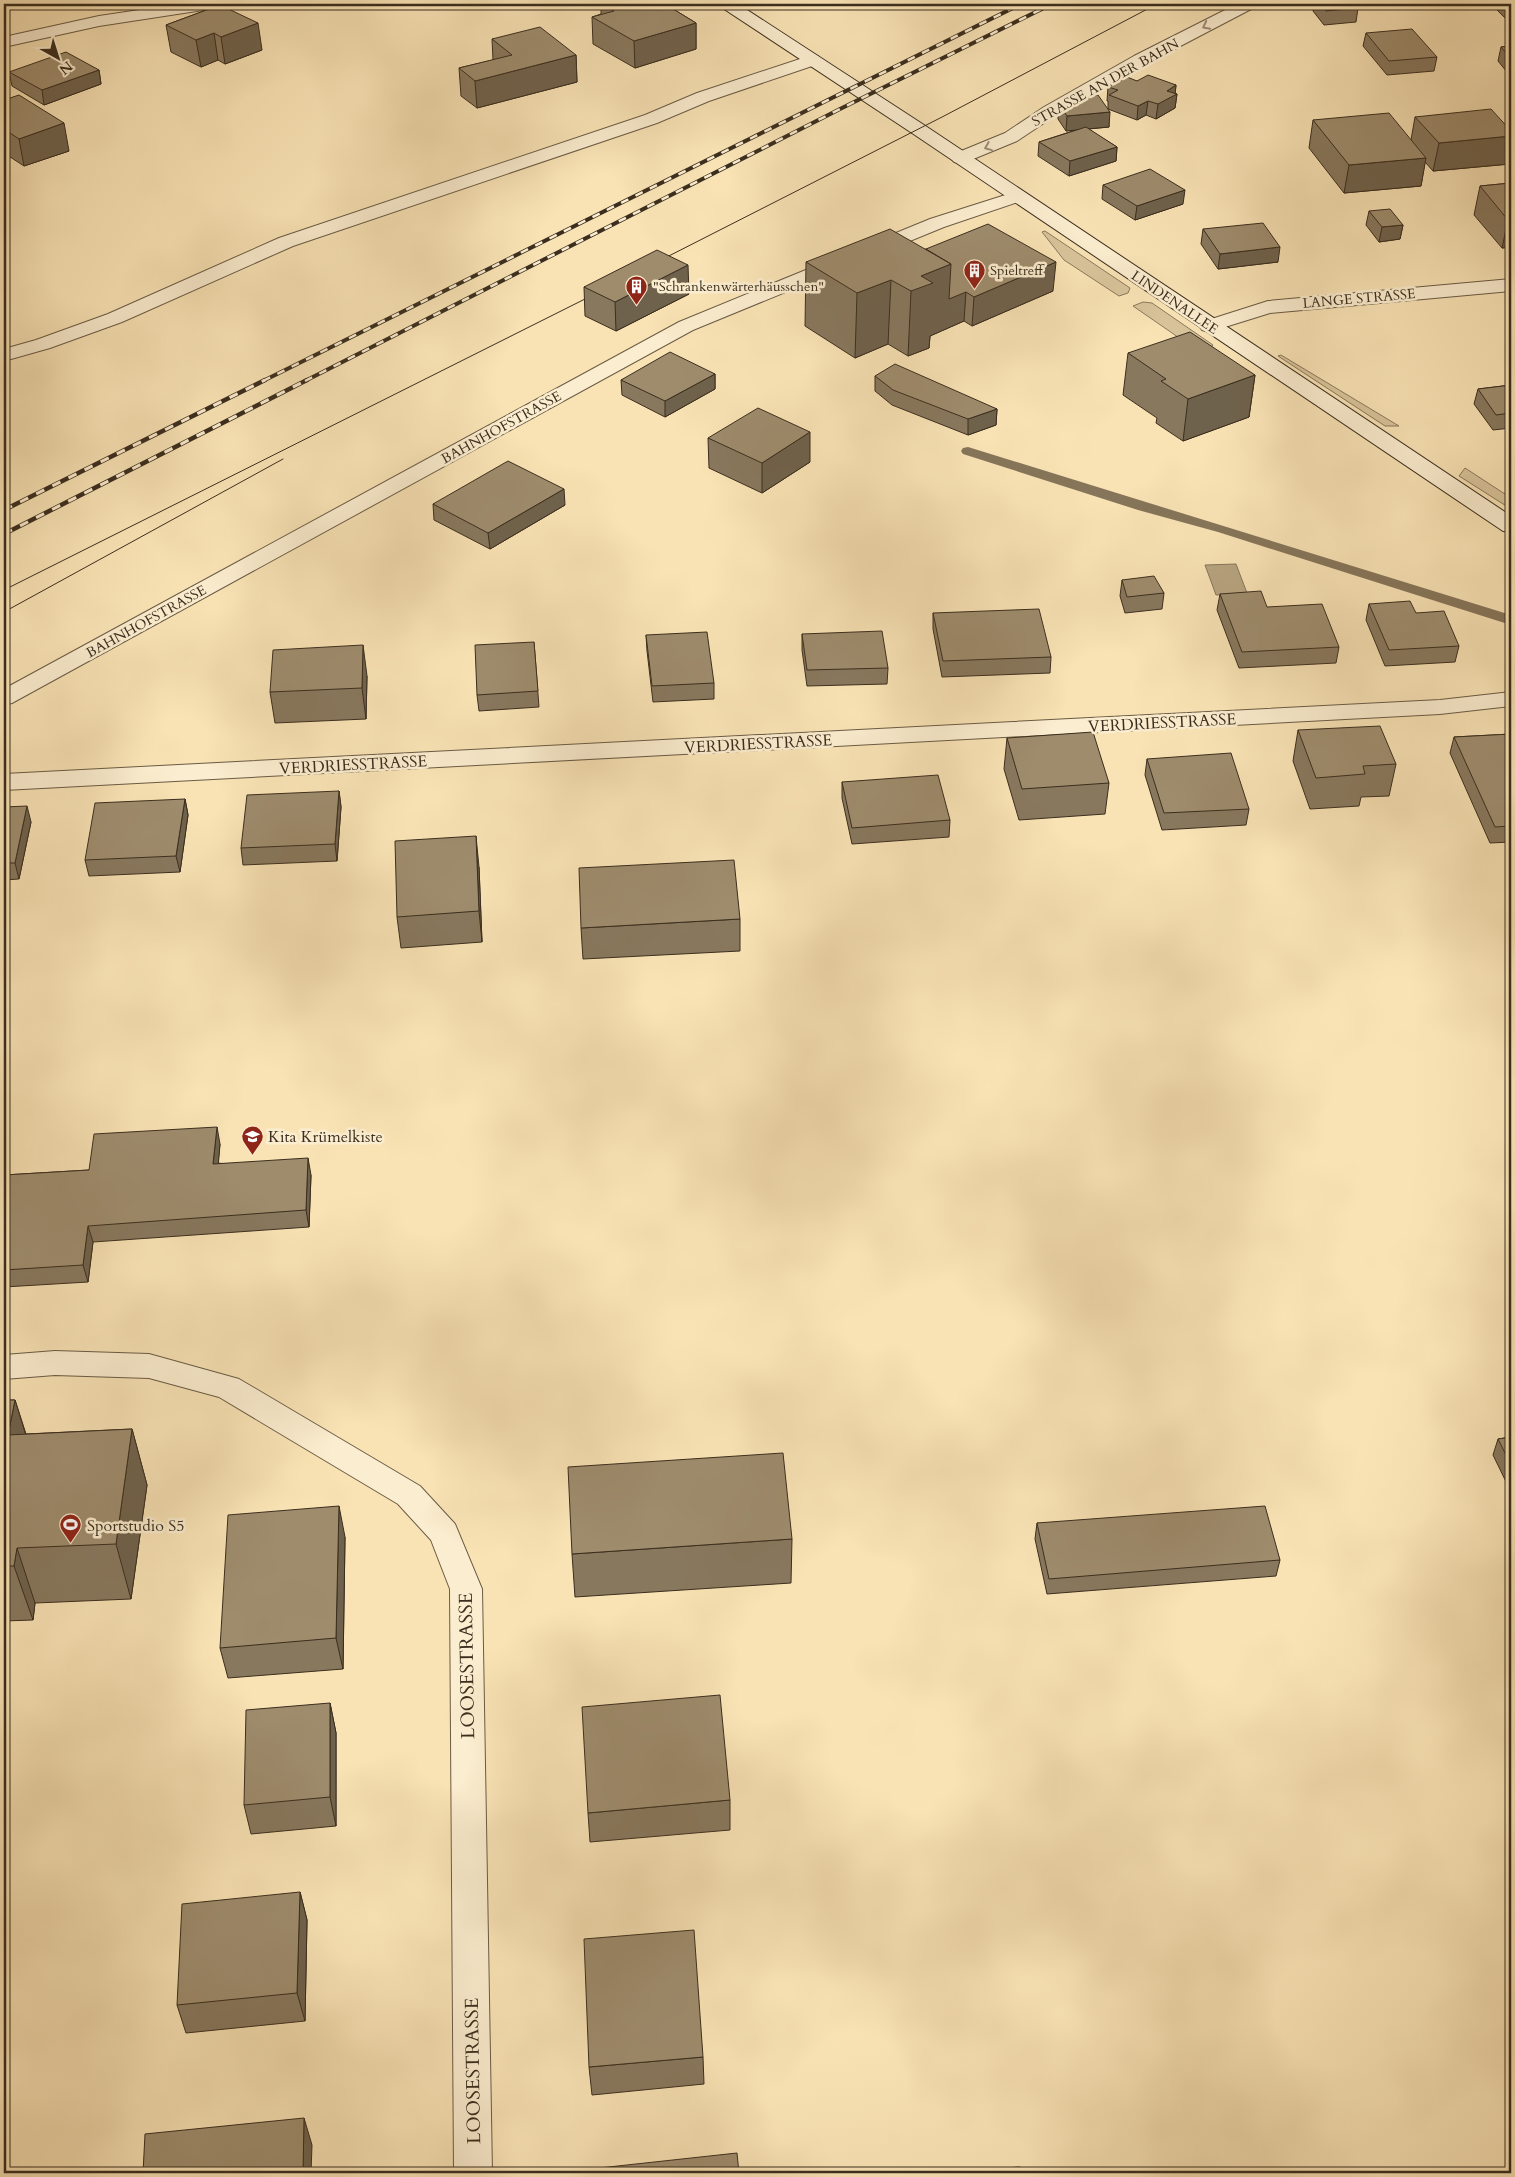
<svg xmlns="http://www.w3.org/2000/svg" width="1515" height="2177" font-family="Cardo,serif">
<rect width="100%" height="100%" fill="#f9e3b5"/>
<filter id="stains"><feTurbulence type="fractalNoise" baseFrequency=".004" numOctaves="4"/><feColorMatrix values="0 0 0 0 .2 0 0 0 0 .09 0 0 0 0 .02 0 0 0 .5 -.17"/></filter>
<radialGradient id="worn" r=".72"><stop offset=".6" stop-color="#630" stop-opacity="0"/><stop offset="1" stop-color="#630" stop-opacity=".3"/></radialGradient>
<path fill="#d9c49b" stroke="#8a795c" d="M1045,231L1130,288L1128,293L1119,296L1064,260L1042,232Z
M1143,302L1152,303L1213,345L1209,350L1201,353L1133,306Z
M1281,355L1399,426H1385L1278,356Z
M1465,468L1511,498V509L1459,476Z"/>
<path fill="#b8a582" stroke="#86755a" d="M1236,564L1247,593L1216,595L1205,565Z"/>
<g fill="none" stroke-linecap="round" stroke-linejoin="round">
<path fill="#86755a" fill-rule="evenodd" d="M968,447L1511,615V625L1218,532L1138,510L963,454L961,451L963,448Z"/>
<defs>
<path id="lane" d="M812,55L818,56L820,60L818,64L709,101L657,123L293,246L122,322L50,348L4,361V349L36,340L108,314L279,238L645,115L697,93Z"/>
<path id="street" d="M180,4H218L216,7L210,9L99,26L4,47V37L99,16Z
M1237,4H1257L1255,7L1146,64L1056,115L1017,141L966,162L960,163L954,162L951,158L954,154L1005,133L1044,107L1134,56Z
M1018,191L1024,192L1027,196L1024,200L944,227L693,330L12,703L4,705V689L679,322L930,219Z
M1511,279V291L1270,313L1209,332L1202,330L1199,326L1202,322L1268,301Z
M1511,692V706L1440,714L4,790V774L1440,700Z
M55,1351L149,1354L239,1379L420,1486L455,1524L482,1589L492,2173H454L450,1589L431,1540L398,1504L219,1397L149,1378L55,1375L4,1379V1355Z"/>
<path id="secondary" d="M719,4H738L924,125L1511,516V532L1503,531L912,133L721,7Z"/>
</defs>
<use href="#lane" stroke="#6a5b44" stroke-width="2"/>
<use href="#street" stroke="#6a5b44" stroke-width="2"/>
<use href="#secondary" stroke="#3b2e1e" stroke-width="2"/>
<use href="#lane" fill="#fbedcf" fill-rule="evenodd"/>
<use href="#street" fill="#fbedcf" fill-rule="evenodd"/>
<use href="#secondary" fill="#fbedcf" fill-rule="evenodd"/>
<path stroke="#3b2e1e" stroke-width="1" d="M657,262L944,116L1157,4
M4,590L597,293
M4,612L283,459"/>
<defs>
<path id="rail-far1" d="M263,381L1021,4
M305,381L840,109L1052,4"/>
<path id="rail" d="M4,510L265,380
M4,534L307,380"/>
</defs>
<use href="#rail-far1" stroke="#3b2e1e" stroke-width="4"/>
<use href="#rail" stroke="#3b2e1e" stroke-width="4.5"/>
<use href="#rail-far1" stroke="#fbedcf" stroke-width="2.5" stroke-dasharray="8" stroke-linecap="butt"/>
<use href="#rail" stroke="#fbedcf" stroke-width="3" stroke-dasharray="9" stroke-linecap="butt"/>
</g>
<path fill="#88785e" stroke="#3b2e1e" d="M601,4H665L696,23V49L635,68L593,44L592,17L601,14Z
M1314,4H1355L1358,8L1356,22L1324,25L1313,11Z
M1497,4H1511V24L1496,9Z
M220,5L262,50L225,64L218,60L201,67L171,52L166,25Z
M1366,33L1437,57L1434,71L1387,75L1363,46Z
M492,39L576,55L577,82L477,108L461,96L459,68L493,60Z
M1511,46V77L1498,61L1501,47Z
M99,70L101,84L44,105L12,86L9,72Z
M1137,81L1176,85L1175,94H1177L1175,108L1156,119L1146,115L1137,120L1108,109L1109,127L1088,129L1117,147L1116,161L1069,176L1038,156L1039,142L1079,129L1066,131L1058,119L1059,104H1065L1066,98L1108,109V101H1107L1108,87Z
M4,100L69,151L24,166L4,153Z
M1415,117L1511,131V155L1510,164L1433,171L1425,162L1421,186L1344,193L1309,148L1313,120L1411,140Z
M1511,183V247L1502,248L1474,215L1480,186Z
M1103,185L1183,204L1135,220L1102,199Z
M1369,211L1403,225L1400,239L1379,242L1366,225Z
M1203,229L1278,262L1218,269L1201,244Z
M926,249L1053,291L972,326L964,321L930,336L929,348L908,356L888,344L855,358L805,326L806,262Z
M584,287L689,294L616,331L585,316Z
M1128,353L1255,375L1249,417L1183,441L1156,423L1157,418L1123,395Z
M715,374V389L665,417L622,395L621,380Z
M875,376L997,409L996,425L968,435L892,405L875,391Z
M1511,385V428L1493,430L1474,404L1478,389Z
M708,438L810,462L762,493L709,468Z
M433,504L565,505L490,549L434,520Z
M1122,580L1164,593L1162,609L1125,613L1120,596Z
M1220,594L1267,607L1339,647L1336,663L1239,668L1217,610Z
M1369,604L1416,613L1459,646L1455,662L1385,666L1366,620Z
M933,613L1051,657L1050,673L942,677L933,629Z
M802,634L888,668L887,684L807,686L802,650Z
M646,635L714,683V699L653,702L647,651Z
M534,642L539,707L479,711L477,695Z
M367,676L366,719L275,723L270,692Z
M1298,730L1396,764L1389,796L1361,797L1359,806L1310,809L1293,761Z
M1511,734V842L1490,843L1450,753L1454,737Z
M1007,738L1109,783L1105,814L1019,820L1004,769Z
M1147,759L1249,809L1246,825L1162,830L1145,775Z
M842,782L950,820L949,837L852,844L842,798Z
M339,791L341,807L337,861L243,865L241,848Z
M185,799L188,815L180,872L89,876L85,860Z
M4,807L31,822L19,879L4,880Z
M479,867L482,942L401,948L397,917Z
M740,919V951L583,959L581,928Z
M220,1144L218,1163L311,1175L309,1227L93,1242L88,1282L4,1287V1175L89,1170Z
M4,1400H15L26,1434L132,1429L147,1485L131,1599L35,1603L33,1620L4,1621Z
M1511,1437V1492L1493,1455L1498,1439Z
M1037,1523L1280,1560L1276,1576L1047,1594L1035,1539Z
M345,1537L343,1669L228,1678L220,1648Z
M792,1539L791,1583L575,1597L572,1554Z
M330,1703L336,1733V1826L251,1834L244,1805Z
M730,1800V1830L590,1842L588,1813Z
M300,1892L307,1920L305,2021L186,2033L177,2005Z
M703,2057L704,2084L592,2095L589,2067Z"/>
<path fill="#6f624c" stroke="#3b2e1e" d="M807,4H817L807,7Z
M258,23L262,50L225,64L221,37Z
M696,23V49L635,68L634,41Z
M214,33L218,60L201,67L196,40Z
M576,55L577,82L477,108L475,81Z
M99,70L101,84L44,105L42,90Z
M1176,85L1175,95L1177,94L1175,108L1156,119L1158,104L1167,91Z
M1148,101L1146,115L1137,120L1138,106Z
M1110,112L1109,127L1066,131L1067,116Z
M64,123L69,151L24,166L19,139Z
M1511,136V155L1510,164L1433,171L1439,143Z
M1117,147L1116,161L1069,176L1070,161Z
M1426,158L1421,186L1344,193L1349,165Z
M1185,190L1183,204L1135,220L1137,206Z
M1508,220H1511V247L1502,248Z
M1403,225L1400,239L1379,242L1382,227Z
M1280,247L1278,262L1218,269L1220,254Z
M1056,262L1053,291L972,326L974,297Z
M951,264L966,292L964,321L930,336L929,348L908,356L911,291L921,276Z
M688,265L689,294L616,331L615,302Z
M891,280L888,344L855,358L857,293Z
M715,374V389L665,417V401Z
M1255,375L1249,417L1183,441L1188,399Z
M997,409L996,425L968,435V419Z
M810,432V462L762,493V463Z
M564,489L565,505L490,549L488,533Z
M363,645L367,676L366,719L362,688Z
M339,791L341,807L337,861L335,844Z
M185,799L188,815L180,872L176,856Z
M27,806L31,822L19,879L15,863Z
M476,836L479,867L482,942L479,911Z
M217,1127L220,1144L217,1180L213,1164Z
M308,1158L311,1175L309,1227L306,1210Z
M88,1226L93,1242L88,1282L83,1265Z
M15,1400L32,1455L8,1435Z
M132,1429L147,1485L131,1599L116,1544Z
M339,1506L345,1537L343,1669L336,1638Z
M17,1548L35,1603L33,1620L14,1566Z
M330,1703L336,1733V1826L330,1797Z
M300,1892L307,1920L305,2021L297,1993Z
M304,2118L312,2145L311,2173H303Z"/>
<path fill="#9e8c6d" stroke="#3b2e1e" d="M604,4H665L696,23L634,41L592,17L614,11Z
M1320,4H1355L1358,8L1326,11Z
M220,5L258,23L221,37L214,33L196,40L166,25Z
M540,27L576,55L475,81L459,68L512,55L492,39Z
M1412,29L1437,57L1389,61L1366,33Z
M1511,46V59L1501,47Z
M66,52L99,70L42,90L9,72Z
M1148,75L1176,85L1167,91L1177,94L1158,104L1148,101L1138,106L1109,95L1118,90L1108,87L1127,77L1137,81Z
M19,95L64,123L19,139L4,129V100Z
M1098,95L1110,112L1067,116L1059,104H1070L1066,98Z
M1491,109L1511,131V136L1439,143L1415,117Z
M1389,113L1426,158L1349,165L1313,120Z
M1086,127L1117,147L1070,161L1039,142Z
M1150,169L1185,190L1137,206L1103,185Z
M1511,183V220H1508L1480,186Z
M1390,209L1403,225L1382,227L1369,211Z
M1263,223L1280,247L1220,254L1203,229Z
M988,224L1056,262L974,297L966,292L949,299L951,264L926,249Z
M890,229L951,264L921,276L933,283L911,291L891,280L857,293L806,262Z
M657,250L688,265L615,302L584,287Z
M1190,332L1255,375L1188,399L1161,381L1166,379L1128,353Z
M670,352L715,374L665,401L621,380Z
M895,364L997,409L968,419L893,390L875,376Z
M1511,385V413L1496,415L1478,389Z
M758,408L810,432L762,463L708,438Z
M508,461L564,489L488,533L433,504Z
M1154,576L1164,593L1127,597L1122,580Z
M1261,591L1267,607L1322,604L1339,647L1242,652L1220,594Z
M1410,601L1416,613L1444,611L1459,646L1389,650L1369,604Z
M1039,609L1051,657L943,661L933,613Z
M882,631L888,668L807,670L802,634Z
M707,632L714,683L652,686L646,635Z
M534,642L538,691L477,695L475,645Z
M363,645L362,688L270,692L273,650Z
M1380,726L1396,764L1363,766L1365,774L1316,778L1298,730Z
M1093,732L1109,783L1022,789L1007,738Z
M1511,734V826L1495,827L1454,737Z
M1231,753L1249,809L1164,813L1147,759Z
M938,775L950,820L852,828L842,782Z
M339,791L335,844L241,848L247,795Z
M185,799L176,856L85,860L95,803Z
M27,806L15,863H4V807Z
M476,836L479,911L397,917L395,841Z
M734,860L740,919L581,928L579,868Z
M217,1127L213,1164L308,1158L306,1210L88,1226L83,1265L4,1270V1175L89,1170L94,1134Z
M4,1400H15L8,1435L132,1429L116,1544L17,1548L14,1566H4Z
M1511,1437V1465L1498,1439Z
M783,1453L792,1539L572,1554L568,1467Z
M339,1506L336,1638L220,1648L228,1515Z
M1265,1506L1280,1560L1049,1579L1037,1523Z
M720,1695L730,1800L588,1813L582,1707Z
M330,1703V1797L244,1805L246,1710Z
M300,1892L297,1993L177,2005L182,1904Z
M694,1930L703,2057L589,2067L584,1939Z
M304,2118L303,2173H143L145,2134Z
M737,2153L739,2173H590V2169Z
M1020,2167L1021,2173H930Z"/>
<defs><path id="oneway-chevron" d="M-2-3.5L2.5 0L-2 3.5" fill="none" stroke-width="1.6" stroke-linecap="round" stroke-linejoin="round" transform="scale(1.25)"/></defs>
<g stroke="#9b8e76">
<use href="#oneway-chevron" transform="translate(1206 26) rotate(153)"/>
<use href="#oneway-chevron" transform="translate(988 147) rotate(158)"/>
</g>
<defs>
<symbol id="building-pin" viewBox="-11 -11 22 30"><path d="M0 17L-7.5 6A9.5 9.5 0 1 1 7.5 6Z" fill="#8f2418" stroke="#fbedcf"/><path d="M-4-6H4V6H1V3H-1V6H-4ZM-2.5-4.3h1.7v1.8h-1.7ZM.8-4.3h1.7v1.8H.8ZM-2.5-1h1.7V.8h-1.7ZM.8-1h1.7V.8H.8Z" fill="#fff"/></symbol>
<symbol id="school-pin" viewBox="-11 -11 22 30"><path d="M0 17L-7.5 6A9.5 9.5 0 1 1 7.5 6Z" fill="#8f2418" stroke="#fbedcf"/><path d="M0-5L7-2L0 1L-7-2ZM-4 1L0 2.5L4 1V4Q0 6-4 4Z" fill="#fff"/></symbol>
<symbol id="stadium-pin" viewBox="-11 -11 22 30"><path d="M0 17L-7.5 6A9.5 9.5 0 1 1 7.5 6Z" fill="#8f2418" stroke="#fbedcf"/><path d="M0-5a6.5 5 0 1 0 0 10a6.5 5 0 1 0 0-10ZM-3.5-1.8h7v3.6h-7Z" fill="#fff"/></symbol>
</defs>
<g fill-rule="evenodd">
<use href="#building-pin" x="962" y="258" width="25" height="34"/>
<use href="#building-pin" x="624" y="274" width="25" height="34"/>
<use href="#school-pin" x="240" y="1124" width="25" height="34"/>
<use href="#stadium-pin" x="58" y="1512" width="25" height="34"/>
</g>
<g text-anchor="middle" stroke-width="5" stroke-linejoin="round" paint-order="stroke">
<g font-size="14" fill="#3b2e1e" stroke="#fbedcf">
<text transform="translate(1105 82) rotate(-29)" y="5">STRASSE AN DER BAHN</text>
<text transform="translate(1359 298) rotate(-5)" y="5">LANGE STRASSE</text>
<text transform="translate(1175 302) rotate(34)" y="5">LINDENALLEE</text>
<text transform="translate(501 427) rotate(-29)" y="5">BAHNHOFSTRASSE</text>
<text transform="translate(146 621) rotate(-29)" y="5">BAHNHOFSTRASSE</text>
</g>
<g font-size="14" fill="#3b2e1e" stroke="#fbedcf" text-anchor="start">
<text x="990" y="275">Spieltreff</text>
<text x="653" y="291">"Schrankenwärterhäusschen"</text>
</g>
<g font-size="16" fill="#3b2e1e" stroke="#fbedcf">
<text transform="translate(1162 722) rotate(-3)" y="6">VERDRIESSTRASSE</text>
<text transform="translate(758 743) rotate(-3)" y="6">VERDRIESSTRASSE</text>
<text transform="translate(353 764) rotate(-3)" y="6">VERDRIESSTRASSE</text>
</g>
<g font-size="16" fill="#3b2e1e" stroke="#fbedcf" text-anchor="start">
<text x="268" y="1142">Kita Krümelkiste</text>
<text x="87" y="1531">Sportstudio S5</text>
</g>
<g font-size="19" fill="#3b2e1e" stroke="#fbedcf">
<text transform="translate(466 1666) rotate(-91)" y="7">LOOSESTRASSE</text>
<text transform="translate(472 2071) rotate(-91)" y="7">LOOSESTRASSE</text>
</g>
</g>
<rect width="1515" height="2177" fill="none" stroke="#f9e3b5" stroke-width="20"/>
<rect x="5" y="5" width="1505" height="2167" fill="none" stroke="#3b2e1e" stroke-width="2.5"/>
<rect x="10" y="10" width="1495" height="2157" fill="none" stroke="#3b2e1e"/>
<g transform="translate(58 58) rotate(141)" stroke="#fbedcf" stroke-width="4" paint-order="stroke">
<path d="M0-4L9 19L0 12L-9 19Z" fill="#3b2e1e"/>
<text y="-8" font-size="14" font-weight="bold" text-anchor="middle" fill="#3b2e1e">N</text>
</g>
<rect width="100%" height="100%" filter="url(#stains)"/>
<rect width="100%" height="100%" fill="url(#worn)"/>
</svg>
